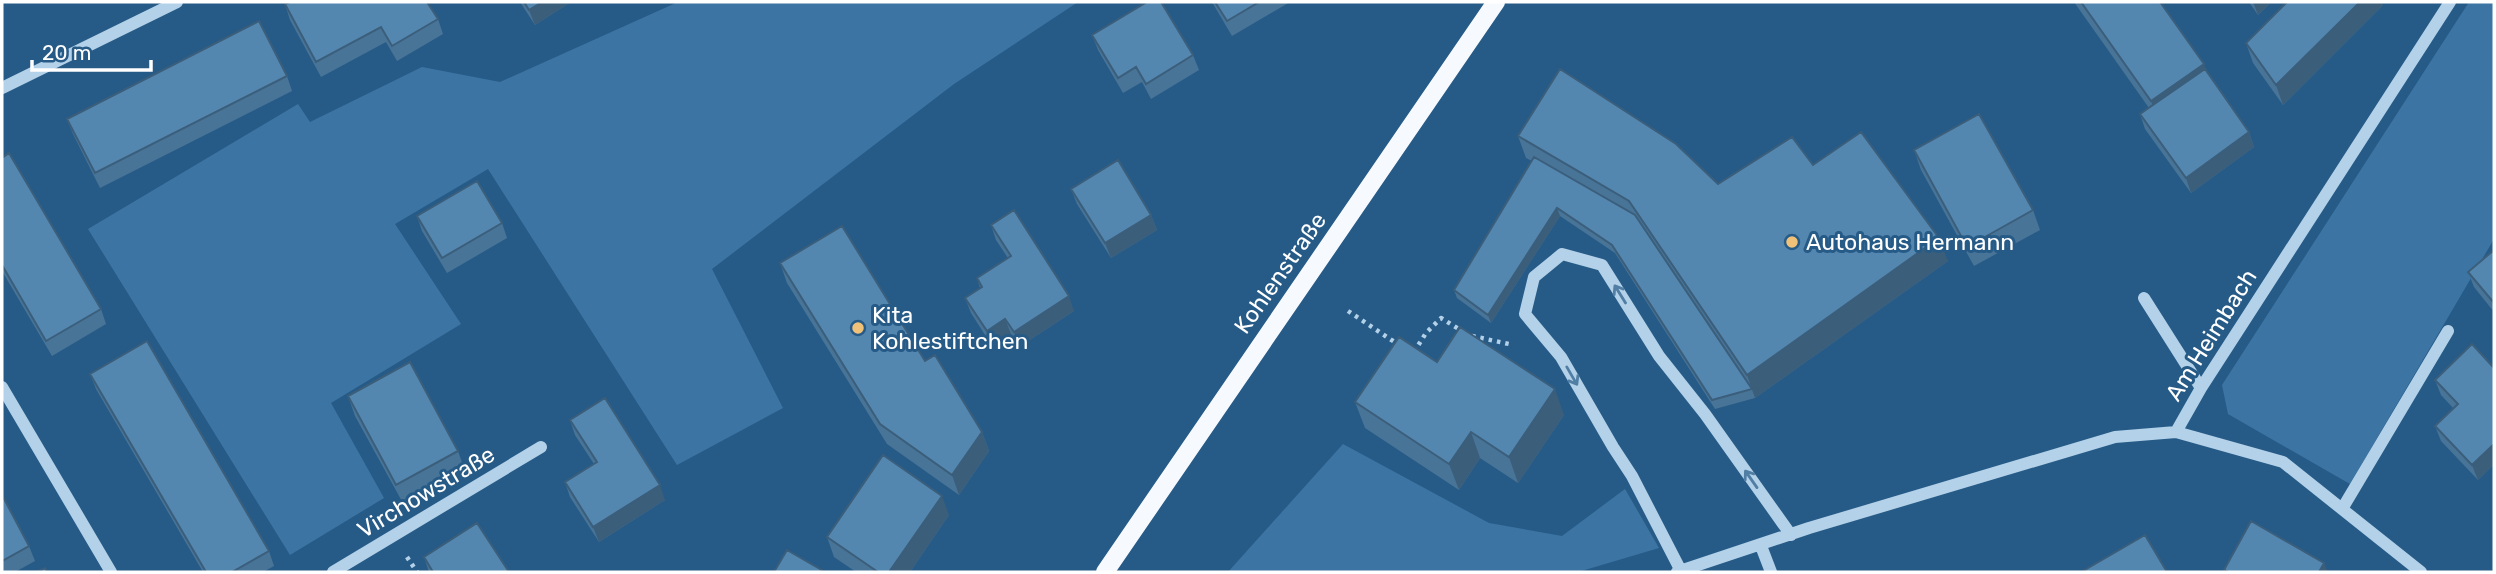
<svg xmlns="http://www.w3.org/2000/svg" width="2496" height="574" font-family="Rubik,sans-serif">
<rect width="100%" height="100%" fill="#275b87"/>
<path fill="#3c75a3" d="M678,2H1078L954,84L712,269L783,408L677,465L488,169L395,224L461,324L331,403L384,498L290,555L88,229L298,104L310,122L422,67L500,82Z
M2469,2H2494V239L2350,484L2228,414L2222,385Z
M1343,444L1489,523L1562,536L1625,489L1659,548L1578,572H1228Z"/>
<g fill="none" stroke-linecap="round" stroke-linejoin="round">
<path stroke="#b3d1e8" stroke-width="4.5" stroke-dasharray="3.5 5" stroke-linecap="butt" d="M1348,311L1399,345
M1472,336L1509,344
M1414,352L1426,333L1441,318L1462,331
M407,557L417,572"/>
<path stroke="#b3d1e8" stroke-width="12" d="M2,88L177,2
M2144,298L2201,388
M2,387L111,572
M2176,432L2201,388L2450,2
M2342,509L2448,331
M1761,546L1771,572
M1681,571L1632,476L1613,447L1561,357L1525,314L1534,277L1562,254L1602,265L1659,356L1705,414L1791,535
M333,572L541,447
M1677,572L1809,528L2115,437L2176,432L2283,462L2421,572"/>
<path stroke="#f6fafe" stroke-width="18" d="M1105,572L1496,2"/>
</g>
<path fill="#487497" d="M520,2H571L535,25Z
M1212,2H1290L1232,36Z
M2074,2H2160L2249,132L2254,147L2191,193L2145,129L2140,114L2149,108Z
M2249,2H2271L2258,15Z
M285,4L438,19L443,34L397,61L386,42L321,77L290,20Z
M2383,5L2283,105L2253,63L2246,43Z
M1092,35L1193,55L1199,70L1151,99L1142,82L1123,93L1098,50Z
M287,76L292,91L100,188L73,134L67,119Z
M1518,136L1718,184L1813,165L1948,261L1755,398L1715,409L1615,253L1560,216L1491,323L1457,298L1454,290L1532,161L1526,158Z
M1914,150L2033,210L2040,230L1974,266L1921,170Z
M2,158L101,309L106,324L52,356L2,271Z
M1071,189L1151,215L1157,230L1111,258L1077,204Z
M417,216L502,223L507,238L447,273L422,231Z
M991,225L1074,311L1019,347L1011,334L992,346L971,313L965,298L980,288L977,278L1008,258L996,240Z
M2494,250V312L2474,287L2468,272Z
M780,263L925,361L982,432L989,451L959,495L887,444L787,283Z
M1437,362L1564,415L1518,483L1480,458L1459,490L1365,428L1355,402Z
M2494,368V464L2478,480L2441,441L2435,426L2453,408L2441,395L2435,380Z
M90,374L269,551L274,566L263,572H203L96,389Z
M348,396L458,451L465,471L404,505L355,416Z
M570,420L665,500L599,542L570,497L565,482L594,464L575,435Z
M2,495L29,546L35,561L15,572H2Z
M949,515L910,572H856L834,557L827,537Z
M424,557L509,572H429Z"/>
<path fill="#3b5e7b" d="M542,2H571L535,25L529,10Z
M2253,2H2271L2258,15Z
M2360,2H2382L2383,5L2283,105L2276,85Z
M2204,64L2211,84L2158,120L2151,101Z
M2249,132L2254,147L2191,193L2186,178Z
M1557,208L1560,216L1491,323L1488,315Z
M1151,215L1157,230L1111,258L1105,243Z
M1939,238L1948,261L1755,398L1747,375Z
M1069,296L1074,311L1019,347L1014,332Z
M1005,319L1011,334L992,346L987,331Z
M1555,389L1564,415L1518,483L1509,457Z
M982,432L989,451L959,495L952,475Z
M1471,432L1480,458L1459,490L1449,464Z
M2494,444V464L2478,480L2472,465Z
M660,485L665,500L599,542L593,527Z
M942,496L949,515L910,572H889Z
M2324,563L2328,572H2319Z"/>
<path fill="#5487b0" stroke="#3b5e7b" stroke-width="2" d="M290,2H427L438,19L392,46L381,27L316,62L285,4Z
M524,2H542L529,10Z
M1147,2H1161L1193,55L1146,84L1136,67L1118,78L1092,35Z
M1215,2H1259L1227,21Z
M2081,2H2160L2204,64L2151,101Z
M2287,2H2360L2276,85L2246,43Z
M259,21L287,76L95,173L67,119Z
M1560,69L1676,144L1718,184L1792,137L1813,165L1861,132L1939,238L1747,375L1629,201L1518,136Z
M2205,69L2249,132L2186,178L2140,114Z
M1979,114L2033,210L1967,247L1914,150Z
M9,153L101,309L46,341L2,265V158Z
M1534,157L1635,215L1752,389L1712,400L1612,245L1557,208L1488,315L1454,290Z
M1118,160L1151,215L1105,243L1071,189Z
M477,181L502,223L442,258L417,216Z
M1014,210L1069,296L1014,332L1005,319L987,331L965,298L982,287L977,278L1011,256L991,225Z
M842,226L925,361L935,355L982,432L952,475L880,424L780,263Z
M2494,250V303L2468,272Z
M1460,327L1555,389L1509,457L1471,432L1449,464L1355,402L1399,337L1437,362Z
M147,341L269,551L232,572H206L90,374Z
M2472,344L2494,368V444L2472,465L2435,426L2458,404L2435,380Z
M410,362L458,451L396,485L348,396Z
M605,398L660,485L593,527L565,482L597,462L570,420Z
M883,455L942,496L889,572H878L827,537Z
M2,495L29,546L2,561Z
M2251,521L2324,563L2319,572H2228L2224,570Z
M477,523L509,572H433L424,557Z
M2145,535L2167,572H2084L2083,571Z
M787,550L825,572H774Z
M45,568L47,572H37Z"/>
<defs><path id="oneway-shaft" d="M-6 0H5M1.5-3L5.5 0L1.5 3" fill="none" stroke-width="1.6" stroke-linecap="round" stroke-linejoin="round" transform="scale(1.75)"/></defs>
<g stroke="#517ea4">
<use href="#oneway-shaft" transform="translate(1620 294) rotate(-122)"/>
<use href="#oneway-shaft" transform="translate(1572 376) rotate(60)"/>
<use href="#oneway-shaft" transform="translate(1751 479) rotate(-125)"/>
</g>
<g fill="#f0c179" stroke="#275b87" stroke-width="2.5">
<circle cx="1792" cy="242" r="7"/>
<circle cx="858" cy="328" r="7"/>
</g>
<g text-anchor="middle" stroke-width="6" stroke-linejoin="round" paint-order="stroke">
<g font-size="23" fill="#fff" stroke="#275b87" text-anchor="start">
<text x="1806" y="250">Autohaus Hermann</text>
<text x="872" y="323">Kita<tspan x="872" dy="26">Kohlestiftchen</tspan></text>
</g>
<g font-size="23" fill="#fff" stroke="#275b87">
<text transform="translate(1280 273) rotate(-55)" y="8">Kohlenstraße</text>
<text transform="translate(2211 335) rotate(-58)" y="8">Am Heimbach</text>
<text transform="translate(426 492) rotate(-31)" y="8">Virchowstraße</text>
</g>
</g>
<rect width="2496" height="574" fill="none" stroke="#ffffff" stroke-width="7"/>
<path d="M32 60v10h119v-10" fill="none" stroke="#ffffff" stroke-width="3.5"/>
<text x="42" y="60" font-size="21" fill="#ffffff" stroke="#275b87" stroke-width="5" paint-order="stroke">20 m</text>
</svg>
